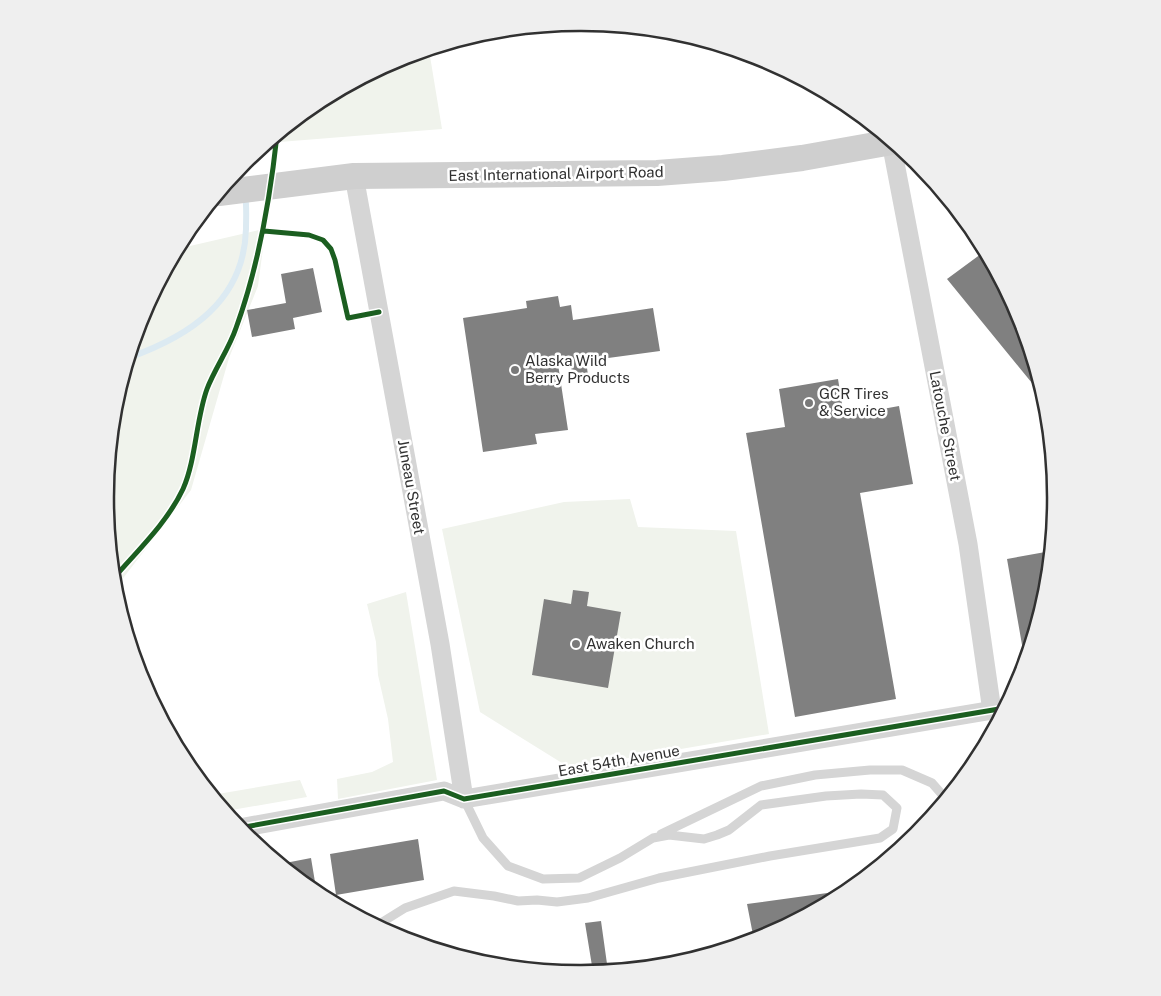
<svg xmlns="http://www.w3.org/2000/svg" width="1161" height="996" font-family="'Public Sans',sans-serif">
<rect width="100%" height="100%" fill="#fff"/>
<path fill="#f0f3ec" d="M429,50L442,129L267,143L317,102L399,59Z
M259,230L265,233L258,286L229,358L191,490L114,590L105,498L114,405L141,316L177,249Z
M630,499L638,527L736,531L769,734L570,768L480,712L442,529L564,502Z
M406,592L437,780L338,799L337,779L372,772L393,762L388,719L378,675L376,642L367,604Z
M300,780L307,797L226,811L212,795Z"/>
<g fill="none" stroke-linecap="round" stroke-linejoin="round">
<path stroke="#dceaf2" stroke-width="6" d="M238,170L242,185
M128,358C190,336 244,301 246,229C246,218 247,206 245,195"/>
</g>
<path fill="#808080" d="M985,251L1020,316L1045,399L947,279Z
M313,268L322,312L293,318L295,329L252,337L247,310L286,303L281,274Z
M558,296L560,307L571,305L573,320L653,308L660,351L586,361L588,375L573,377L570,362L558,364L568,430L535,434L537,444L483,452L463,318L527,308L526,301Z
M838,379L844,416L899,406L913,484L860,493L896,699L795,717L746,433L785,427L779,389Z
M1051,551L1047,591L1025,662L1007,559Z
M573,590L589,592L587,606L621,612L608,688L532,675L544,599L571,604Z
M418,839L424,880L336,895L330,854Z
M311,858L317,894L280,864Z
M849,890L762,937L754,940L747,904Z
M601,921L608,971L593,972L585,923Z"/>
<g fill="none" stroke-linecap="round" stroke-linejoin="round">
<path stroke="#d5d5d5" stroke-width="9" d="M661,834L761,786L815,775L870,770H902L932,783L946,799
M376,926L405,908L454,891L494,896L518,901L537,900L557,902L588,898L659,878L770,856L880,838L893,829L897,808L883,795L861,794L826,796L761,805L729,830L717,835L704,839L669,835L653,838L620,858L579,878L543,879L508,866L483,838L464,799"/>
<path stroke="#d5d5d5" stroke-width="19" d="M891,142L968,544L992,711
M354,176L440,644L464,799
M239,828L444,791L464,799L1005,708"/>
<path stroke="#cfcfcf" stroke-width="26" d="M219,193L354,176L657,173L723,168L802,158L892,142"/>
<defs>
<path id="cycleway" d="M264,231L309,235L323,240L331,249L335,260L348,318L379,312
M113,579C137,551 167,523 183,489C196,460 196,419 207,389C215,368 229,349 236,328C259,265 270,200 277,135
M239,828L444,791L464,799L1005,708"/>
</defs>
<use href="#cycleway" stroke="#fff" stroke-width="8"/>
<use href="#cycleway" stroke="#1b5e20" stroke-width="5"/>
</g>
<g fill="#797979" stroke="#fff" stroke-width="2">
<circle cx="515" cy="370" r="5"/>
<circle cx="809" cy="403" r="5"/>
<circle cx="576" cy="644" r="5"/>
</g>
<g text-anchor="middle" stroke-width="5" stroke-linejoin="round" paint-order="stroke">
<g font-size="15" fill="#313131" stroke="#fff">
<text transform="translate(556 174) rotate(-1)" y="5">East International Airport Road</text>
<text transform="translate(945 426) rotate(79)" y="5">Latouche Street</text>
<text transform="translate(411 487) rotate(80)" y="5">Juneau Street</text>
<text transform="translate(619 761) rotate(-10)" y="5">East 54th Avenue</text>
</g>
<g font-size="15" fill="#313131" stroke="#fff" text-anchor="start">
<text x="525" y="366">Alaska Wild<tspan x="525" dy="17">Berry Products</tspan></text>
<text x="819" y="399">GCR Tires<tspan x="819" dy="17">&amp; Service</tspan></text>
<text x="586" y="649">Awaken Church</text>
</g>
</g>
<path d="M0 0H1161V996H0ZM580 31H581A466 466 0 0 1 1047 497V499A466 466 0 0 1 581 965H580A466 466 0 0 1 114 499V497A466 466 0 0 1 580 31Z" fill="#efefef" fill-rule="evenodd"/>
<path fill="none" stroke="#313131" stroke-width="2.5" d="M580 31H581A466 466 0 0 1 1047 497V499A466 466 0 0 1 581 965H580A466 466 0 0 1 114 499V497A466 466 0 0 1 580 31Z"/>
</svg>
